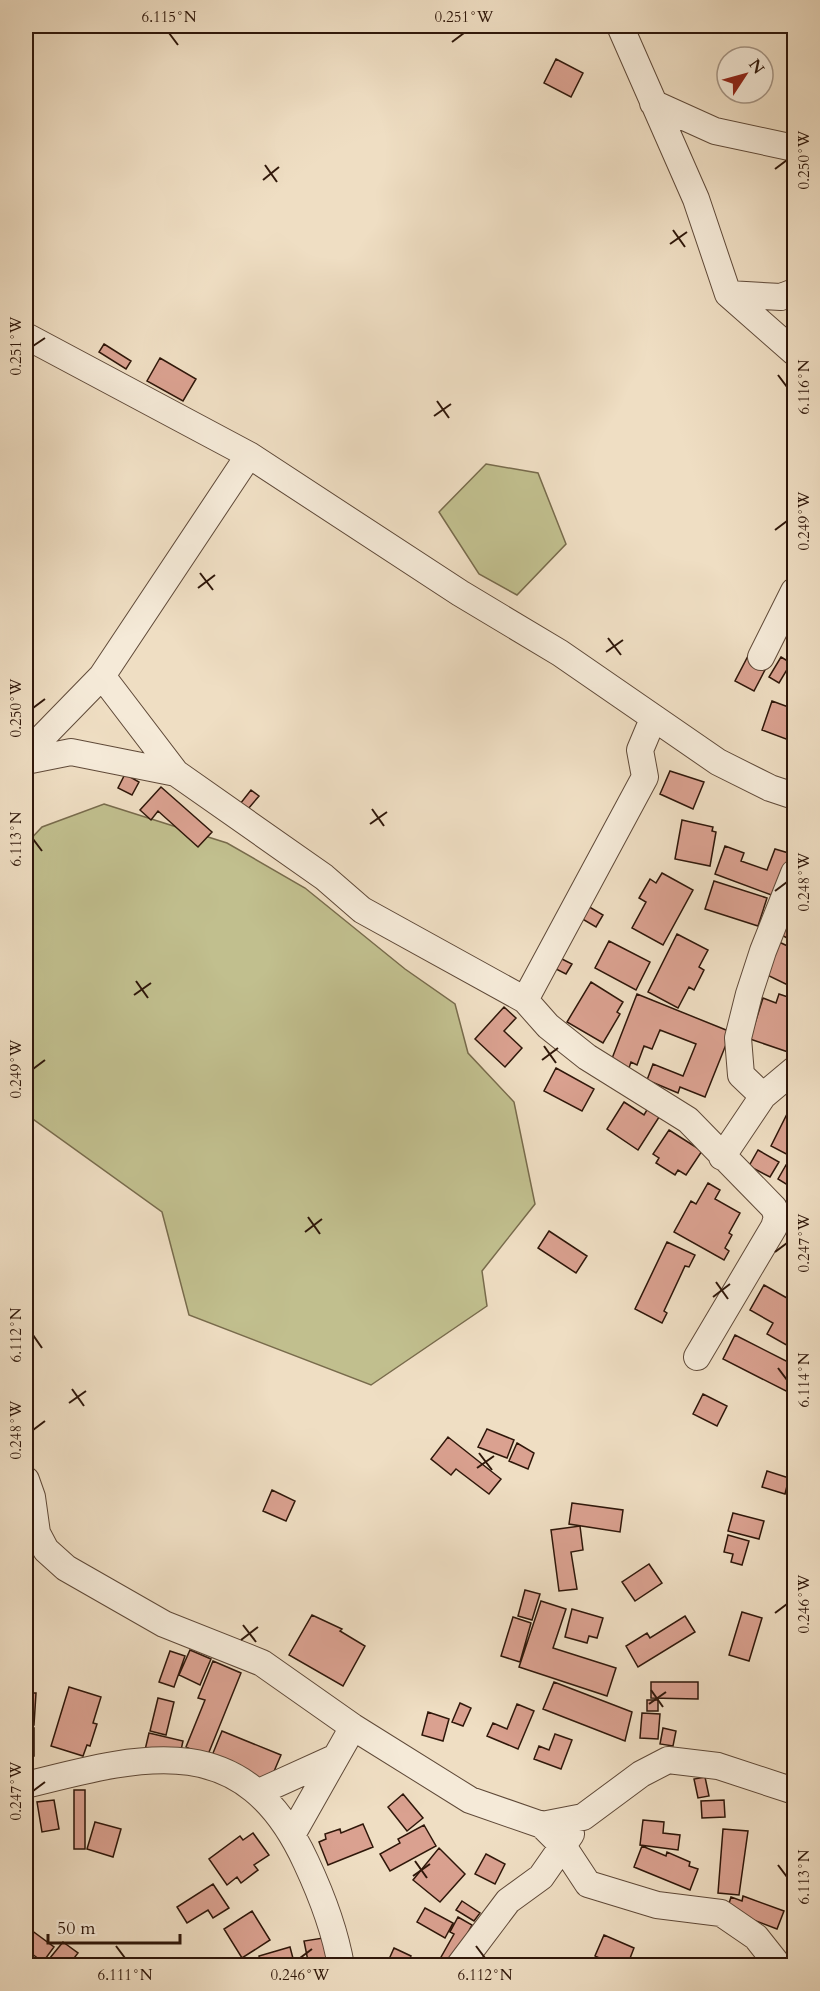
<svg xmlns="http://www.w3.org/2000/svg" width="820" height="1991" font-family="Cardo,serif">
<rect width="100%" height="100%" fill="#efdec3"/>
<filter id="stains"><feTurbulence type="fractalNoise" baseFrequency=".00333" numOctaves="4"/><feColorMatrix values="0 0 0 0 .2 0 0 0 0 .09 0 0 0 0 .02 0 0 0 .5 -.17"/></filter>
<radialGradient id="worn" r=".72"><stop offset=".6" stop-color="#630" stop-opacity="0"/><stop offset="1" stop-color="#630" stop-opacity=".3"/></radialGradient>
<path fill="#c1bf8e" stroke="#786b4c" stroke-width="1.5" d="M486,464L538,473L566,544L517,595L479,574L439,512Z
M104,804L227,843L305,888L405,969L455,1004L468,1053L514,1102L535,1204L482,1271L487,1306L371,1385L189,1315L162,1212L26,1114V844L42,827Z"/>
<path fill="#daa190" stroke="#2f170a" stroke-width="1.5" d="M556,59L583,73L571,97L544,83Z
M104,344L131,361L126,369L99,352Z
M160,358L196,379L183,401L147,381Z
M748,656L767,666L754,691L735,681Z
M781,657L791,663L779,683L769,677Z
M772,701L794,709V742L762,730Z
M670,771L704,782L693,809L660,794Z
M125,774L139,782L132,795L118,788Z
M161,787L212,832L198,847L158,811L151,820L140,810Z
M251,790L259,796L248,809L240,804Z
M682,820L713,827L712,831L716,832L710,866L675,859Z
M725,846L744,853L741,861L767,870L775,849L792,854L777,897L715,874Z
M662,873L693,890L663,945L632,928L646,902L639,898L650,879L656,883Z
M714,881L767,898L758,926L705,909Z
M586,905L603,915L596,927L579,917Z
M794,906V942L778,933Z
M677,934L708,950L699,967L704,970L694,990L689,987L678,1008L648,992Z
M609,941L650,962L636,990L595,968Z
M779,942L794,949V988L765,974Z
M560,958L572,964L566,974L554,968Z
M591,982L623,1002L617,1012L620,1014L603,1043L567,1022Z
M637,994L731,1032L705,1097L680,1087L678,1093L647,1080L653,1064L683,1076L696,1044L660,1030L652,1049L644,1046L637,1065L631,1062L629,1068L611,1061Z
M779,994L794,999V1041L791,1053L750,1039L763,998L776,1003Z
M504,1007L516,1018L504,1031L522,1048L505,1067L475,1039Z
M556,1068L594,1089L582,1111L544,1091Z
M624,1102L644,1115L651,1103L663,1111L638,1150L607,1129Z
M787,1114L794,1118V1158L771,1146Z
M669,1130L702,1151L686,1175L678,1170L675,1175L656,1163L659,1158L653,1154Z
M758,1150L779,1162L770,1177L749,1166Z
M786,1165L794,1170V1189L778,1179Z
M708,1183L720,1190L715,1199L740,1213L729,1233L732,1235L725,1248L729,1251L724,1260L674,1232L691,1201L696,1204Z
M549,1231L587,1256L576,1273L538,1248Z
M667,1242L695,1255L689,1267L685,1266L664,1311L667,1313L662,1323L635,1309Z
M764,1285L794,1302V1340L790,1347L767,1334L773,1323L750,1310Z
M735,1335L794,1365V1395L723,1359Z
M703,1394L727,1406L717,1426L693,1414Z
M487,1429L514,1440L507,1458L478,1447Z
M448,1437L501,1479L489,1494L456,1469L451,1475L431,1459Z
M517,1443L534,1453L528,1469L509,1461Z
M767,1471L789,1478L785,1494L762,1487Z
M794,1480V1504L788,1503Z
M272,1490L295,1501L286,1521L263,1511Z
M572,1503L623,1510L620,1532L569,1524Z
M733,1513L764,1521L759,1539L728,1531Z
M580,1526L583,1550L571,1552L577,1589L559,1591L551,1530Z
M728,1535L749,1541L742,1565L731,1562L733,1554L724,1552Z
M649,1564L662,1583L635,1601L622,1582Z
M525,1590L540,1594L532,1620L518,1616Z
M541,1601L566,1609L553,1648L616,1668L607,1696L519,1667Z
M572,1609L603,1618L597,1638L589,1636L587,1643L565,1637Z
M742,1612L762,1618L749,1661L729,1655Z
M312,1615L342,1629L340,1631L365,1646L343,1686L289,1655Z
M685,1616L695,1632L638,1667L626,1646L647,1633L650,1638Z
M513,1617L531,1623L520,1662L501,1656Z
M190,1650L211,1659L200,1685L179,1675Z
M170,1651L185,1656L174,1687L159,1682Z
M213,1661L241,1673L207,1757L186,1747L205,1700L198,1698Z
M554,1682L632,1712L625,1741L543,1709Z
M651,1682H698V1699L651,1698Z
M69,1687L101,1697L93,1723L97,1724L90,1746L87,1745L83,1756L51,1746Z
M26,1693H36L34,1725L26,1724Z
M158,1698L174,1702L166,1735L150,1731Z
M647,1700H658V1711H647Z
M460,1703L471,1708L463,1726L452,1722Z
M517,1704L534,1711L518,1749L487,1736L493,1723L507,1729Z
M428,1712L449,1719L443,1741L422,1735Z
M642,1713L660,1714L658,1739L640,1738Z
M26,1728H34V1756H26Z
M663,1728L676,1731L673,1746L660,1744Z
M222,1731L281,1755L269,1783L211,1758Z
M149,1733L183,1741L179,1759L145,1750Z
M555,1734L572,1740L561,1769L534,1759L539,1746L549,1750Z
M705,1777L709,1796L698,1798L694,1779Z
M74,1790H85V1849H74Z
M403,1794L423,1818L407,1831L388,1807Z
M54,1800L59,1829L42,1832L37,1802Z
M724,1800L725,1817L702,1818L701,1801Z
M643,1820L664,1822L663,1833L680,1835L678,1850L640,1845Z
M95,1822L121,1829L113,1857L87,1849Z
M363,1824L373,1847L328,1865L319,1842L326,1839L325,1834L340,1829L341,1833Z
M424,1825L436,1846L390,1871L380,1854L400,1843L398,1839Z
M723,1829L748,1831L739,1895L718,1893Z
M253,1833L269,1855L254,1865L258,1870L241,1883L237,1877L227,1885L209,1859L240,1836L243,1840Z
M642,1846L666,1856L667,1852L690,1862L689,1866L698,1869L690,1890L634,1867Z
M439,1848L465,1874L440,1902L413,1880Z
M486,1854L505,1864L495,1884L475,1874Z
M213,1884L229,1908L213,1918L208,1910L187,1923L177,1907Z
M743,1896L784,1911L777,1929L727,1910L731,1897L742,1901Z
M462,1901L480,1913L474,1921L456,1910Z
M425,1908L453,1923L445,1938L417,1922Z
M252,1911L270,1940L242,1958L224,1929Z
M458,1917L472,1925L450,1966H436L454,1934L450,1932Z
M27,1927L54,1947L43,1962L28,1951L26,1954Z
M604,1935L634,1948L627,1966H616L595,1956Z
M323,1938L328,1966H309L304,1941Z
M63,1942L78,1953L68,1966H47L45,1964Z
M290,1947L295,1966H261L259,1956Z
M394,1948L411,1956L407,1966H386Z"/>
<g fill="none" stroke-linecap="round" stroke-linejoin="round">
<defs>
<path id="minor" d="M620,26L696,199L728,294L794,352
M653,103L715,131L794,148
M728,294L781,297L794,292
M26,336L249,455L460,593L560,653L718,762L770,788L794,796
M761,657L794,591
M102,676L176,773
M26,754L102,676L249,455
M26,761L71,752L176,773L324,877L362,910L525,1000L548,1026L587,1057L688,1120L774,1208L777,1217L774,1227L697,1357
M525,1000L645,777L640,750L653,719
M763,1096L741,1075L738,1038L749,994L763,951L794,873
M722,1157L763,1096L794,1070
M26,1480L32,1497L37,1533L46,1550L66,1568L164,1624L262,1663L353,1727L470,1800L542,1825L583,1817L641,1774L668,1760L718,1766L794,1791
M26,1785C144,1755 244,1727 306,1862C321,1894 335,1930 341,1966
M259,1792L334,1758
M542,1825L563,1846L588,1884L657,1905L721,1913L756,1937L779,1966
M293,1833L353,1727
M459,1966L508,1901L541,1877L571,1834"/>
</defs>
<use href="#minor" stroke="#5f4938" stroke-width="28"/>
<use href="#minor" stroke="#f5ead8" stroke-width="26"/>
</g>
<path fill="none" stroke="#2f170a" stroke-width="2" d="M169,33L178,45M452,42L464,33M265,165L277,182M775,169L787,160M263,180L279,167M673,230L685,247M670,244L687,232M33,346L45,338M778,375L787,387M437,401L449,418M434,416L451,404M775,530L787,521M200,573L213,590M198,588L215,575M608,638L621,655M606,652L623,640M33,708L45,699M372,809L384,826M370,824L387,812M33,839L42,851M775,891L787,882M136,981L148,998M134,995L151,983M544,1046L556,1063M542,1060L558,1048M33,1069L45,1060M308,1217L320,1234M305,1232L322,1219M775,1252L787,1243M716,1282L728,1299M713,1297L730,1284M33,1335L42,1348M778,1368L787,1380M72,1389L84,1406M69,1403L86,1391M33,1430L45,1421M479,1453L492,1470M477,1468L494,1456M775,1613L787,1604M243,1625L256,1642M241,1640L258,1627M651,1690L663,1707M649,1704L666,1692M33,1791L45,1782M415,1861L427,1878M778,1865L787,1877M413,1876L430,1864M116,1946L125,1958M476,1946L485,1958M300,1958L312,1949"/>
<rect width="820" height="1991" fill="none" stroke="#efdec3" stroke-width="66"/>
<g transform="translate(745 75) rotate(54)"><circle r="28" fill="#f5ead8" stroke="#a69686" stroke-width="1.5"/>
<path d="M0-4.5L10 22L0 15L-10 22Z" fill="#8f2418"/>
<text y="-9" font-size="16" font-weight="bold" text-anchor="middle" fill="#2f170a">N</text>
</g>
<path d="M48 1934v9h132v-9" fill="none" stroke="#2f170a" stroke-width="3"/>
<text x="57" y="1934" font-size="18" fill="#2f170a" stroke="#f5ead8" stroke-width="4.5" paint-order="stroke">50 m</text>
<rect x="33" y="33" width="754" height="1925" fill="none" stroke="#2f170a" stroke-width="2"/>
<g font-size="15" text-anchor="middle" fill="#2f170a">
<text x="169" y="22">6.115°N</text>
<text x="464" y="22">0.251°W</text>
<text transform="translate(804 160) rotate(-90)" y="5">0.250°W</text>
<text transform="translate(16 346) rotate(-90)" y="5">0.251°W</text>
<text transform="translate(804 387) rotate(-90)" y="5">6.116°N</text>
<text transform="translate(804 521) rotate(-90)" y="5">0.249°W</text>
<text transform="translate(16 708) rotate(-90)" y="5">0.250°W</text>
<text transform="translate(16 839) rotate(-90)" y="5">6.113°N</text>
<text transform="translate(804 882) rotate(-90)" y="5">0.248°W</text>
<text transform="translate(16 1069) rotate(-90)" y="5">0.249°W</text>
<text transform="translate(804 1243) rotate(-90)" y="5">0.247°W</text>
<text transform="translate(16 1335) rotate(-90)" y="5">6.112°N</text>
<text transform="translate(804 1380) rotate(-90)" y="5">6.114°N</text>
<text transform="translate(16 1430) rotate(-90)" y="5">0.248°W</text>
<text transform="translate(804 1604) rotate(-90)" y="5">0.246°W</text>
<text transform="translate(16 1791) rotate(-90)" y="5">0.247°W</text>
<text transform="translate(804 1877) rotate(-90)" y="5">6.113°N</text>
<text x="125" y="1980">6.111°N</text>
<text x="300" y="1980">0.246°W</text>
<text x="485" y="1980">6.112°N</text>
</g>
<rect width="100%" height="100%" filter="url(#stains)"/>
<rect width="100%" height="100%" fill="url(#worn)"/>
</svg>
